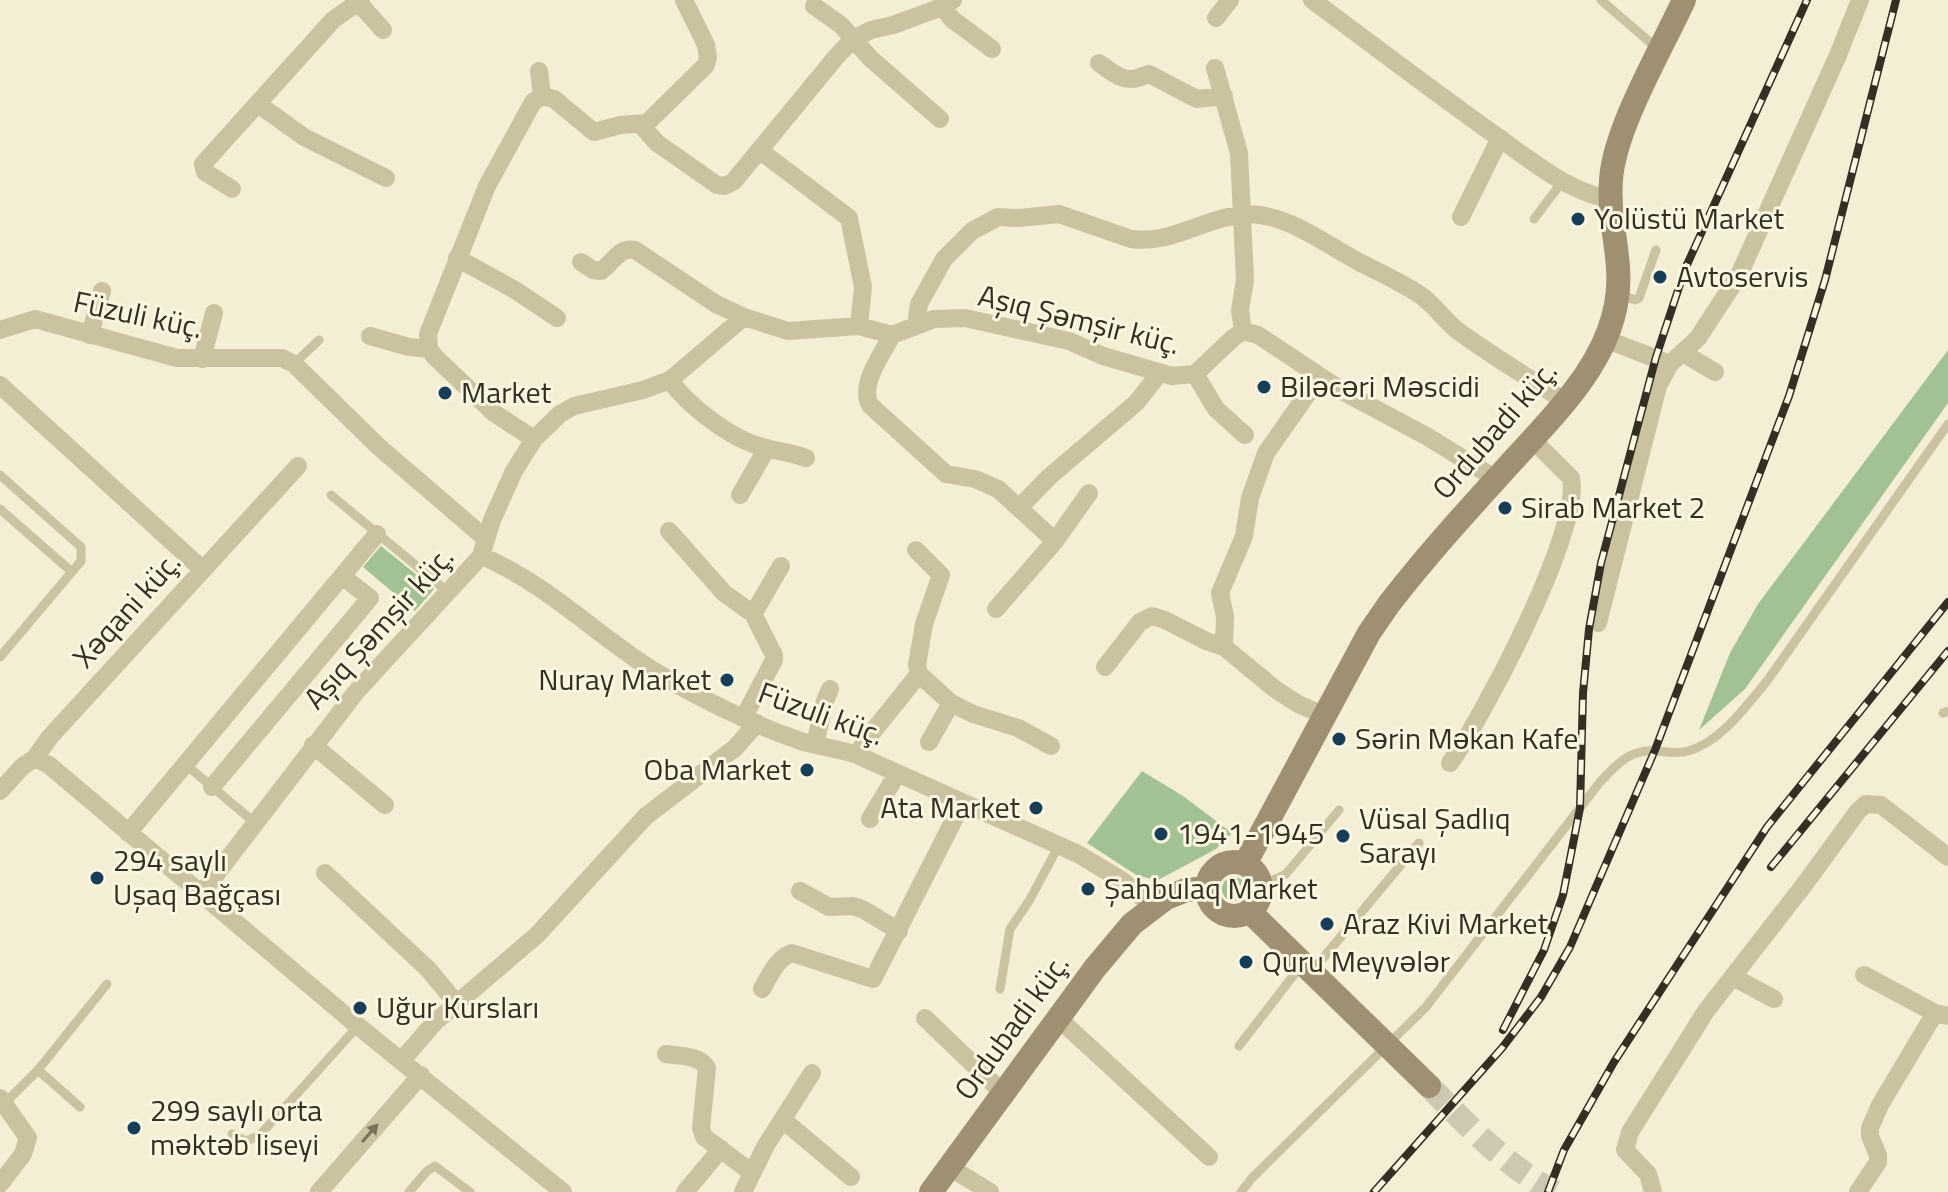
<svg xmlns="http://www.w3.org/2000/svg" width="1948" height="1192" font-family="'Titillium Web',sans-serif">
<rect width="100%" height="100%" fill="#f3eed4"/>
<path fill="#a3c293" d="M1948,350V403L1745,689L1699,730L1730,653L1758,604Z
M381,546L434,589L415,611L363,567Z
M1142,771L1183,796L1232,833L1216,849L1158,880L1138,876L1087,843Z
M1222 889a12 12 0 1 1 24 0a12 12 0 1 1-24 0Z"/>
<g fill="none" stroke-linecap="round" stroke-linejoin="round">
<path stroke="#cdc8b1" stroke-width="24" stroke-dasharray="24 12" stroke-linecap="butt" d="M1429,1086C1468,1126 1505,1165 1554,1192"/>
<path stroke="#cbc29f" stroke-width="9" d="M1601,0L1659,50
M1534,219L1562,182
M1619,294L1635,300L1639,298L1656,250
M294,364L319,340
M0,475L81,547V561L0,657
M331,495L448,592
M0,509L72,572
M1943,713L1948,711
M185,764L254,822
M1261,886L1286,874L1339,810
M1314,969L1419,843
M1000,989L1010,929L1029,901L1059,845
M1239,1046L1303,963
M38,1070L80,1107
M5,1103L38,1070L107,984
M232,1134L246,1141L259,1136L358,1026
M409,1192L427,1171L435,1166L470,1192
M1241,1192L1252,1178L1426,1007L1600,782C1617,764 1631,748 1657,751C1667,752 1678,754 1688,751C1721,742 1746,706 1767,681L1948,424"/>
<path stroke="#cbc29f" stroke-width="18" d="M1312,0C1373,45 1433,91 1495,135C1532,161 1566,191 1612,200
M358,2L383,30
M814,6L841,25L870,58L940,119
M942,7L952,19L992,49
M1216,18L1230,0
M1099,63C1109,70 1123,83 1137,78C1141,77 1145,75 1149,74L1197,99L1224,96
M1215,68L1239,153L1245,280L1240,310L1243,331
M539,71L542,96
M258,104L304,137L386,178
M641,125L657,143L717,185L725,186L734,181L836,57L853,39L871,30L893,25L942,7L953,0
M759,150L849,218L863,287L859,326
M232,189L205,172L203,164L333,20L361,0
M1461,217L1500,138
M457,258L515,290L557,318
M581,262L593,270L601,271C614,262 618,247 635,250L716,304L744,317
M916,325L919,304L944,259L972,231L998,217L1019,218L1059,214L1131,239C1176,246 1214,209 1260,215C1295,220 1329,246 1359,262C1380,273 1403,283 1423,297C1436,307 1445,321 1458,331C1492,356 1529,378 1565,401
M0,330L35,319L177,358H282L294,364L379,447L485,538
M90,335L102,291
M892,335C882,355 859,384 870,405L946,474L975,479L998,489L1055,541
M370,336L409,347L429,349
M1605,339L1670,364
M1683,353L1715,372
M202,359L214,313
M1195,374L1216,409L1245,435
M670,380C686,404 728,436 756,445C773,451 790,452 806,458
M0,385L202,569
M534,439L494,413L435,357L429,349L428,334L487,186L533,102L542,96L554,99L594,132L620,125L647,123L706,65L708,57L706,45L684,0
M740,495L767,448
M1019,508L1049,477L1136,403L1159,374
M669,531L724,593L753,614L774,655V660L744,717
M916,550L941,575L924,624L917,665L919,674L951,703L973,714L1018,728L1051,746
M481,556C545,582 596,635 654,671C697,697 751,724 798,740C817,747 838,748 857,755L1078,854L1123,881L1152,906
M996,609L1055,541L1089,493
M753,614L781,566
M1598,623L1658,386L1670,364L1698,338L1739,275L1838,55L1860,0
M1224,647L1225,616L1220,593L1244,536L1250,498L1266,453L1320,376
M1105,667L1140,622L1152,616L1165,620L1206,641L1224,647L1275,689L1298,704L1326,716
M929,742L951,703
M815,744L825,701L830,689
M313,745L385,805
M857,755L866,740L919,674
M35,758L49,765L358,1026L563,1192
M1450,763C1483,717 1582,530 1571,478L1532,439
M212,787L370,598L342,576
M0,791L23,766L35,758L49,738L298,466
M870,819L897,774
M128,833L377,534
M325,873L428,969L457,1004
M800,891L829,907L853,906L864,910L899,931
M201,894L356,692L481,556L492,520L514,471L534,439L560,414L574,406L643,390L670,380L744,317L788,331L859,326L892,335L934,319L965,318L1069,341L1103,356L1172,376L1195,374L1233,338L1243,331L1258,335L1344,392L1428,437L1496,479
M1864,975L1935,1013L1948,1016
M1733,977L1774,999
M762,989C770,975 777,958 792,953L873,979L962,804
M925,1018L1004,1094
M1059,1019L1209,1157
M666,1054C680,1056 699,1055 707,1068L701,1128L704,1137L751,1172
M402,1060L435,1022L537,935L646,816L735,748L757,723
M0,1098L28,1138L23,1154L0,1184
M783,1120L851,1177
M949,1167L990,1192
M319,1192L421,1075
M685,1192L721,1149
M743,1192L765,1147L812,1073
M1653,1192L1648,1174L1625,1150L1630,1132L1706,1011L1804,885L1858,811L1866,804L1881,805L1948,857
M1858,1192L1878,1162V1155L1870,1136V1128L1880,1105L1935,1013"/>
<path stroke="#9f9071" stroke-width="24" d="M1207 889a27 27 0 1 1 54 0a27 27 0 1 1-54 0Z
M1245,864L1369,633L1389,604C1426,556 1467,511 1508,466C1545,425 1590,382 1609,330C1631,269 1607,237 1611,180C1614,129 1662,48 1684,0
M1249,911L1429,1086
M931,1192L1095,968L1132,924L1166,898L1186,890L1207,888"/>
<defs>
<path id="rail" d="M1771,867L1948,651
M1503,1030L1544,950L1563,895L1580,808L1583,693L1589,629L1601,563L1656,357L1685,269L1807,0
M1374,1192L1502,1048L1541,997L1570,947L1655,750L1789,396L1825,280L1896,0
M1548,1192L1564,1150L1614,1062L1767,827L1948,602"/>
</defs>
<use href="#rail" stroke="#342e24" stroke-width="8"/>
<use href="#rail" stroke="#faf7e0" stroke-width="5" stroke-dasharray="15" stroke-linecap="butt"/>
</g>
<defs><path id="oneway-solid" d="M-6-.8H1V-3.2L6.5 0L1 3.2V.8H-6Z" transform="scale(2)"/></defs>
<use fill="#78715b" href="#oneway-solid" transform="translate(370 1133) rotate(-49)"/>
<g fill="#163e58" stroke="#faf7e0" stroke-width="3">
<circle cx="1578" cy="219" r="8"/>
<circle cx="1660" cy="277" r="8"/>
<circle cx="1264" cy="387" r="8"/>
<circle cx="445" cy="393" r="8"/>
<circle cx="1505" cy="508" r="8"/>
<circle cx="727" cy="680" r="8"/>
<circle cx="1339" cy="739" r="8"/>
<circle cx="807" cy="770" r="8"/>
<circle cx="1036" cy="808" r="8"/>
<circle cx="1161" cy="834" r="8"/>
<circle cx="1343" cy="836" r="8"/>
<circle cx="97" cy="878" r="8"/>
<circle cx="1088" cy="889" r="8"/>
<circle cx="1327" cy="924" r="8"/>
<circle cx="1246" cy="962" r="8"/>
<circle cx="360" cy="1008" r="8"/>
<circle cx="134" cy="1128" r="8"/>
</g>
<g text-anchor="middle" stroke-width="6" stroke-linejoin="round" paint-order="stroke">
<g font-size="30" fill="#342e24" stroke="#faf7e0" text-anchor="start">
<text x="1594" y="229">Yolüstü Market</text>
<text x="1676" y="287">Avtoservis</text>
<text x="1280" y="397">Biləcəri Məscidi</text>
<text x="461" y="403">Market</text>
<text x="1521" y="518">Sirab Market 2</text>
<text x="711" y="690" text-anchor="end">Nuray Market</text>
<text x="1355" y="749">Sərin Məkan Kafe</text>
<text x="791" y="780" text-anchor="end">Oba Market</text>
<text x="1020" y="818" text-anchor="end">Ata Market</text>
<text x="1359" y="829">Vüsal Şadlıq<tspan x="1359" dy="34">Sarayı</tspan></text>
<text x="1177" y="844">1941-1945</text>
<text x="113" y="871">294 saylı<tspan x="113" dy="34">Uşaq Bağçası</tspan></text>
<text x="1104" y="899">Şahbulaq Market</text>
<text x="1343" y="934">Araz Kivi Market</text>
<text x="1262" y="972">Quru Meyvələr</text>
<text x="376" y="1018">Uğur Kursları</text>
<text x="150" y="1121">299 saylı orta<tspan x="150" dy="34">məktəb liseyi</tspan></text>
</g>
<g font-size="30" fill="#342e24" stroke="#faf7e0">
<text transform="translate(138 315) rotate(12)" y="10">Füzuli küç.</text>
<text transform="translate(1079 320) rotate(14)" y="10">Aşıq Şəmşir küç.</text>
<text transform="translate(1495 430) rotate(-49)" y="10">Ordubadi küç.</text>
<text transform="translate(127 610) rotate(-48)" y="10">Xəqani küç.</text>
<text transform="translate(379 628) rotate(-48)" y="10">Aşıq Şəmşir küç.</text>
<text transform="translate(821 714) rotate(20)" y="10">Füzuli küç.</text>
<text transform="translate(1012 1027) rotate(-54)" y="10">Ordubadi küç.</text>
</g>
</g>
</svg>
